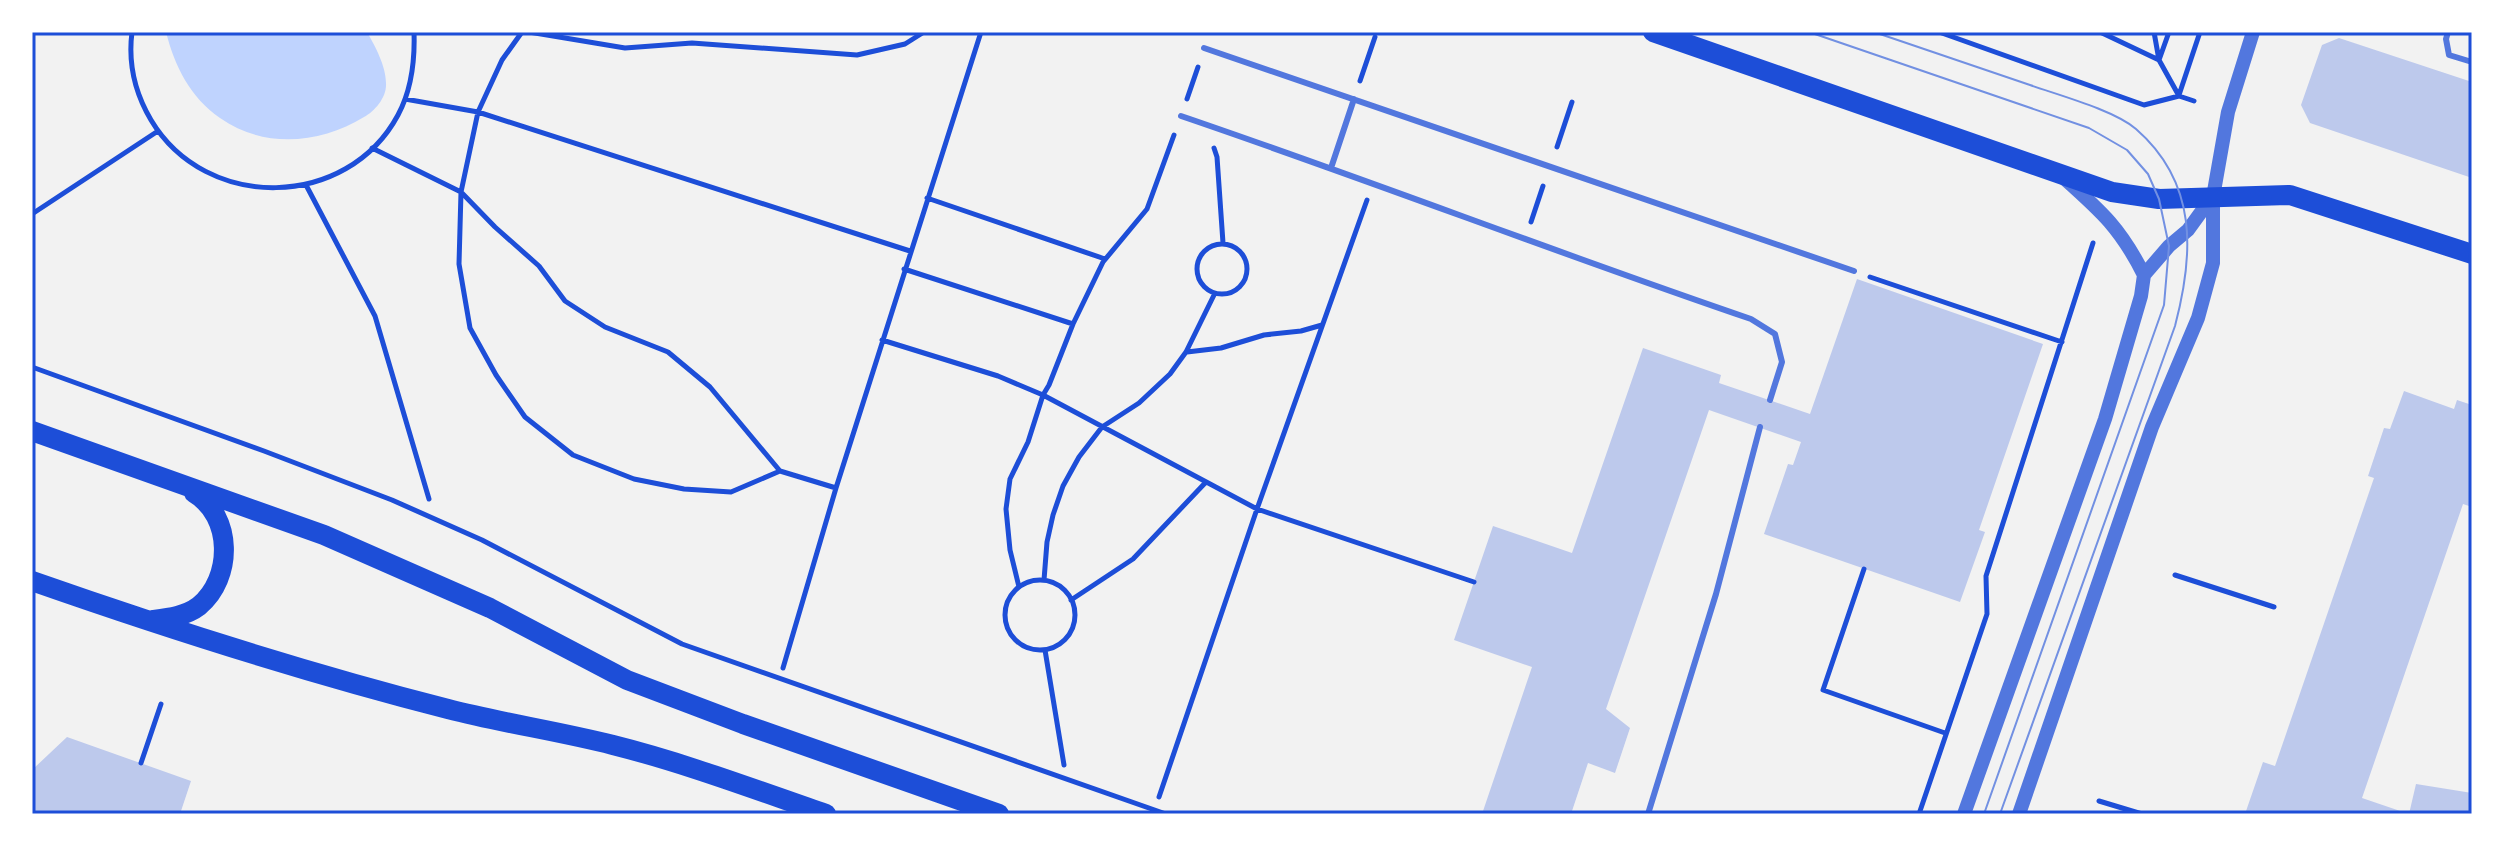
<svg xmlns="http://www.w3.org/2000/svg" width="2504" height="846" font-family="Manrope,sans-serif">
<rect width="100%" height="100%" fill="#f2f2f2"/>
<path fill="#bfd3fe" d="M166,32H367C375,46 386,66 386,83C387,97 375,111 364,117C320,144 264,149 220,118C190,97 175,67 166,32Z"/>
<path fill="#bdc9ec" d="M2339,38L2472,82V178L2310,123L2301,105L2322,45Z
M1857,279L2043,344L1979,530L1985,532L1960,602L1764,534L1788,464L1793,465L1801,442L1709,410L1606,709L1630,728L1615,773L1588,763L1571,814H1482L1532,667L1454,640L1493,526L1572,553L1643,348L1721,375L1719,383L1810,414Z
M2404,391L2454,409L2457,400L2472,405V507L2463,504L2362,798L2409,814H2245L2263,762L2275,766L2374,478L2368,476L2384,428L2390,429Z
M67,737L191,781L180,814H32V770Z
M2416,784L2472,793V814H2409Z"/>
<g fill="none" stroke-linecap="round" stroke-linejoin="round">
<path stroke="#1d4ed8" stroke-width="5" d="M132,32C128,63 135,93 151,120C206,212 347,210 398,115C412,89 415,61 414,32
M522,32L502,60L478,112L461,192L459,264L470,328L496,375L525,417L573,455L634,479L684,489L731,492L780,471
M529,32L625,48L692,43L857,55L905,44L924,32
M1939,32L2144,105L2179,96L2194,101
M2100,32L2159,60L2169,32
M2154,32L2159,60L2179,96
M1360,81L1375,37
M2179,95L2200,32
M405,99L478,112L910,251
M1187,99L1198,67
M1557,147L1572,102
M372,148L461,192L495,227L539,266L565,301L605,327L668,352L710,387L780,471L836,488
M1214,148L1217,157L1223,243
M306,185L375,316L429,499
M927,198L1105,259
M32,214L158,131
M1531,222L1543,186
M1197 269a25 25 0 1 1 50 0a25 25 0 1 1-50 0Z
M904,269L1073,324
M1870,277L2062,342
M882,340L998,376L1043,395L1257,509L1474,582
M1187,352L1221,348L1264,335L1301,331L1322,325
M32,367L264,451L392,500L482,540L682,644L1166,814
M1864,569L1823,690L1945,733
M2175,575L2274,607
M1044,580L1047,542L1053,515L1063,486L1079,457L1102,427L1139,403L1170,374L1186,352L1215,293
M1005 615a35 35 0 1 1 70 0a35 35 0 1 1-70 0Z
M1019,587L1010,550L1006,509L1010,479L1028,442L1043,395L1049,385L1073,324L1103,262L1147,209L1174,135
M1071,600L1133,559L1206,482
M1045,650L1064,765
M783,668L836,488L981,32
M141,763L161,704
M1159,797L1257,509L1367,200
M2099,801L2142,814
M1919,814L1987,614L1986,576L2093,243"/>
<path stroke="#5277de" stroke-width="6" d="M2448,32L2446,39L2449,55L2472,62
M1204,48L1854,271
M1181,116C1372,181 1560,254 1751,319L1775,334L1782,362L1770,400
M1331,168L1354,99
M1648,814L1716,594L1760,427"/>
<path stroke="#5277de" stroke-width="14" d="M2065,179C2102,212 2121,229 2144,275
M1964,814L2105,419L2141,296L2144,275L2169,246L2188,230L2212,197
M2019,814L2152,427L2198,318L2213,263V197L2228,112L2253,32"/>
<path stroke="#1d4ed8" stroke-width="20" d="M1653,32L2112,192L2159,199L2290,195L2472,254
M32,431L324,535L490,608L627,680L743,724L999,814
M32,581C169,629 307,673 448,709C502,723 558,731 613,745C685,763 756,790 826,814
M153,620C169,618 186,616 199,606C233,578 233,516 194,493"/>
<path stroke="#7290e2" stroke-width="2" d="M1809,32L2089,128L2127,150L2148,174L2159,199L2169,246L2164,305L1984,814
M1874,32C1926,50 1978,67 2030,85C2058,95 2114,110 2136,129C2198,183 2194,254 2175,326L2000,814"/>
</g>
<rect width="2504" height="846" fill="none" stroke="#ffffff" stroke-width="68"/>
<rect x="34" y="34" width="2436" height="778" fill="none" stroke="#1d4ed8" stroke-width="3"/>
</svg>
